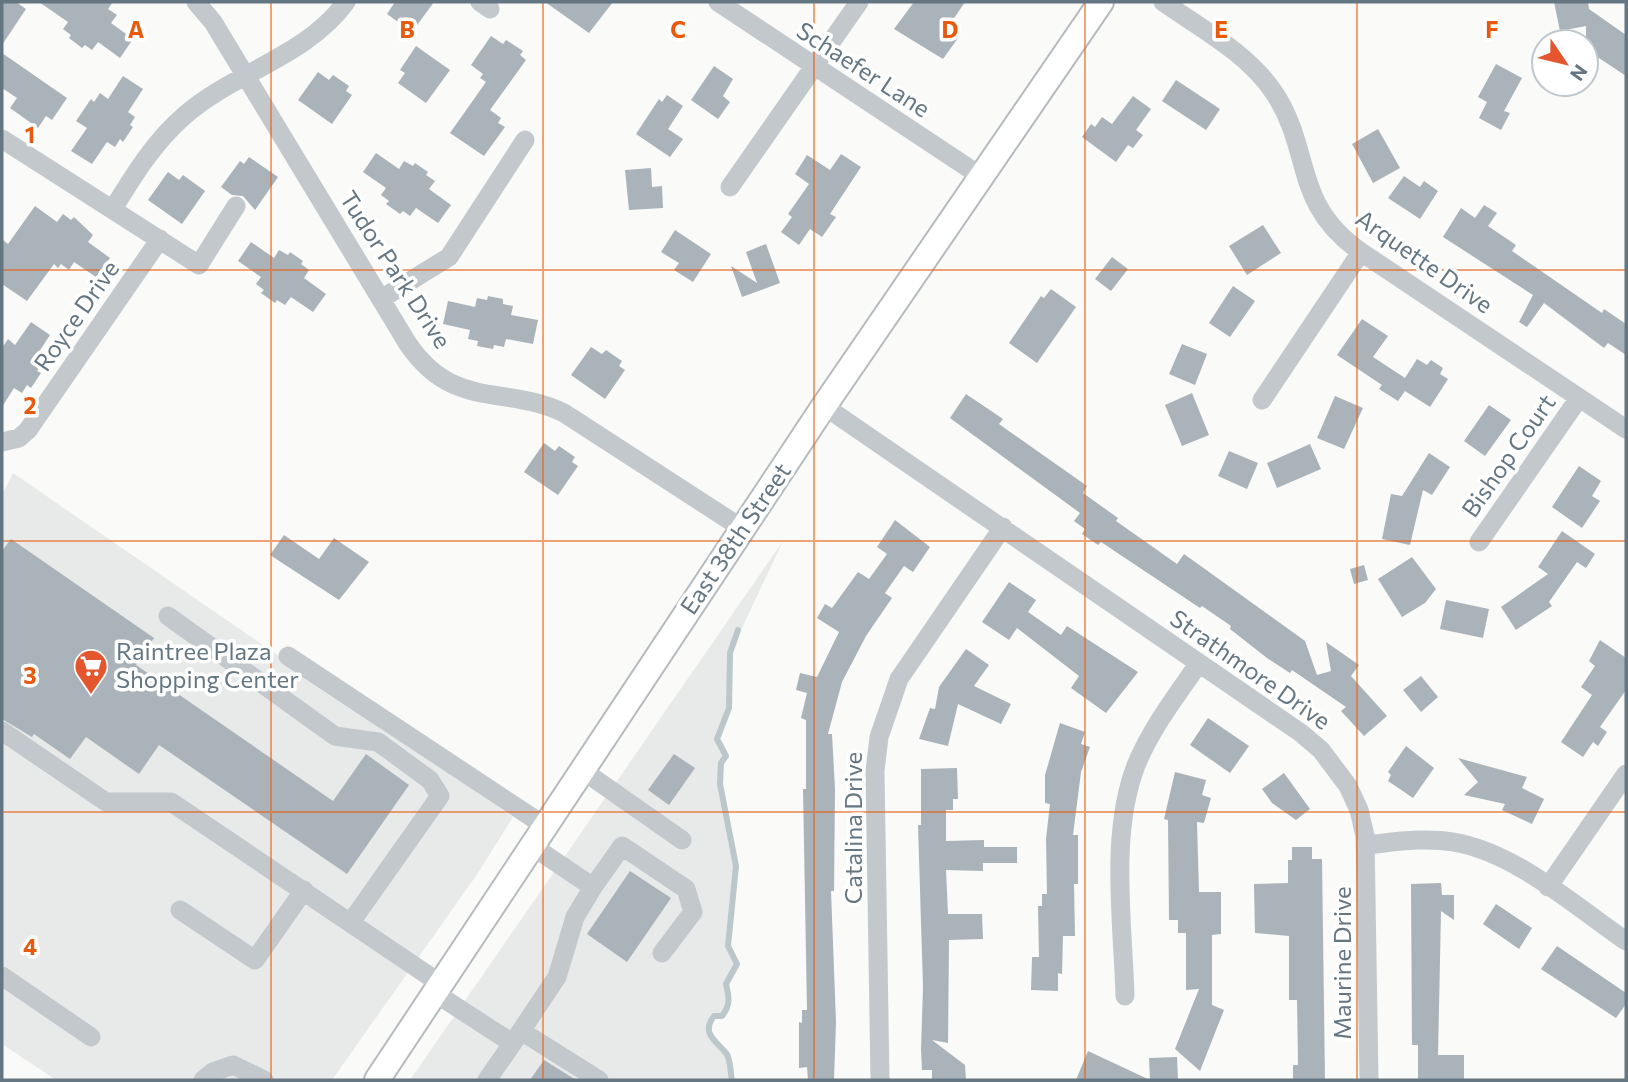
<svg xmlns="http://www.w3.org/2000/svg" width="1628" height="1082" font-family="Commissioner,sans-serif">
<rect width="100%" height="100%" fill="#fafaf8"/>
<path fill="#e8e9e9" d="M13,473L513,817L478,873L332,1080H56L2,1044V495Z
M783,541L730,653L729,708L717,738L726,756L721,763L720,784L736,866L728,946L737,964L726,984L730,999L727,1010L722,1016H714L709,1023V1032L715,1045L728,1057L732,1080H410Z"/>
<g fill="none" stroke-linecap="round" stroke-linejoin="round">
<path stroke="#bbc7cb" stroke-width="6" d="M732,1080C730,1072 731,1059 726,1053C715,1040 701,1033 714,1016H722C731,1005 729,997 726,984L737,964L728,946L736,866L720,784L721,763L726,756L717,739L729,708L730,653L738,630"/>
</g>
<path fill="#aab3b9" d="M2,2H16L26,9L2,45Z
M39,2H113L108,9L117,15L111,23L133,39L120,58L98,42L92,50L85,45L82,48L69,38L71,35L63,29L68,22Z
M395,2H434L412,32L387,14Z
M545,2H613L589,33Z
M914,2H965L946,30L958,38L943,59L894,29Z
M1554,2H1588L1589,9L1626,35V76L1599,58L1586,76V26L1560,31Z
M491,36L503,44L506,40L523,51L520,55L526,60L490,110L501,118L498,123L505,127L484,156L450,133L486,82L480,78L483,74L471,65Z
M416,46L450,70L426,103L398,83L405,73L400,70Z
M2,53L67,98L52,120L46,116L38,128L10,108L17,98L2,88Z
M1496,64L1522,78L1504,111L1510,113L1501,130L1479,118L1487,102L1478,97Z
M714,66L733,79L723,96L730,102L718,119L691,100Z
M318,72L329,80L333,75L349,86L346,91L352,95L332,124L298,100Z
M123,76L143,89L128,112L135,117L130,125L133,127L123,142L120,139L115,147L107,142L92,164L71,151L87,128L76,121L91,99L94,102L100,93L108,99Z
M1176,80L1220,109L1206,130L1162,101Z
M667,95L683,106L668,129L683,139L670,157L636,134L659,99L662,102Z
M1133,96L1151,109L1136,130L1143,135L1133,148L1128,145L1116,162L1082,137L1091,124L1095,127L1102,117L1112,124Z
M1378,129L1400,168L1373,183L1352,144Z
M376,153L399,169L404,161L413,166L415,163L428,172L426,175L435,181L429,189L451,205L438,223L416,208L410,216L403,211L400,214L386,204L389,201L381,195L386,188L363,172Z
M841,154L861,167L830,214L836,217L822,237L810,229L799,245L781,232L792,217L788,214L809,184L795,174L807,155L830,170Z
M249,157L278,177L255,210L243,196L232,195L221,187L240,161L244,164Z
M651,168L652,187L662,186L663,208L629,210L625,170Z
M168,172L179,180L183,175L205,191L182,224L148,200Z
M1404,176L1420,187L1424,181L1438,191L1420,219L1388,198Z
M1484,205L1497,213L1488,226L1516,245L1512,251L1602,313L1604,309L1626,324V355L1608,343L1604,348L1544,303L1527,327L1519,322L1533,295L1443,237L1461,208L1475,218Z
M35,206L57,222L63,214L71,220L74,217L93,235L88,242L110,258L96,277L74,262L69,270L61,264L58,268L54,264L27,301L2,284V239L8,244Z
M1263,225L1281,253L1247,275L1229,246Z
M675,230L711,254L693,282L674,270L679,263L661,252Z
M251,242L274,258L279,250L288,255L290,252L303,261L301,264L309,270L304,278L326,294L313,312L291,297L285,305L277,300L275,303L261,293L264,290L256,284L261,277L238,261Z
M766,244L780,283L742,297L731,266L757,283L746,252Z
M1112,257L1128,269L1111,291L1095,279Z
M1233,286L1255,301L1230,337L1209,323Z
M1051,289L1076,307L1037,363L1009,343L1041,296L1044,298Z
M488,296L503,299V304L513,306L511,315L538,320L533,344L506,339L504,347L494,345L493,349L477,346L478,341L468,339L470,330L443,324L448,301L475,307L477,298L487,300Z
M1362,319L1388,336L1373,357L1405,378L1417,359L1427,365L1431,360L1443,368L1440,374L1448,379L1430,407L1405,391L1398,401L1379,389L1382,385L1337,355Z
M31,322L50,335L35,358L43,363L37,371L41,373L31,388L27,385L22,393L14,388L2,407V348L8,339L15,345Z
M1182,344L1207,354L1195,385L1169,374Z
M591,347L602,354L606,350L622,361L619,366L625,370L605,399L571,375Z
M1192,393L1209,435L1182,446L1165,405Z
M966,394L1003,419L999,424L1087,486L1083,493L1118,518L1116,521L1177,564L1184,554L1305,641L1317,675L1331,671L1326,642L1359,665L1351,676L1387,716L1364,736L1341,711L1346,707L1292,670L1290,673L1267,658L1230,629L1231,626L1202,606L1200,608L1101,542L1098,545L1082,534L1085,529L1074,521L1080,513L950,418Z
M1335,396L1363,408L1344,449L1317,438Z
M1489,405L1511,420L1485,456L1464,441Z
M544,443L555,451L559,446L575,457L572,462L578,466L558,495L524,472Z
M1310,444L1321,469L1277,488L1267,463Z
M1229,451L1258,463L1247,489L1218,476Z
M1429,453L1450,467L1432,495L1423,490L1410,545L1382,539L1391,494L1402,496Z
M1579,466L1601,481L1592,496L1600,501L1582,528L1552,507Z
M895,520L930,547L913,572L904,566L885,593L892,598L866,636L842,682L828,734H832L835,789L834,891H831L836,1022L834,1080H808L807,1067L799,1068V1022L802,1023V1010H807L803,789H806V720L801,718L807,693L796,690L800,673L817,677L839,632L817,618L825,604L832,608L858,572L869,579L887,554L877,547Z
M1562,531L1595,554L1586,568L1577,562L1549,602L1552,606L1516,630L1501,607L1548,574L1538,567Z
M284,535L319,559L334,538L369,562L339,600L270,555Z
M11,539L154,638L136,665L333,801L366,754L409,785L347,874L159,745L139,774L86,737L70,759L34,734L32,737L2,719V551Z
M1412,557L1436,589L1425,603L1402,617L1378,579Z
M1364,565L1368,580L1354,584L1350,569Z
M1009,582L1036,600L1028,612L1061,635L1067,626L1138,672L1106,713L1071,688L1079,676L1017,628L1009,640L982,622Z
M1446,600L1489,609L1483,638L1440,629Z
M1600,640L1626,658V690L1600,727L1607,732L1598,746L1593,742L1583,757L1561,742L1592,695L1581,687L1595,666L1589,661Z
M966,649L989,665L974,686L1011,704L1001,724L958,704L948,746L919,739L930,708L935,709L939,687Z
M1421,676L1438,697L1421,712L1403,690Z
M1208,718L1249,746L1230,773L1190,745Z
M1060,723L1085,732L1081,744L1090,747L1081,772L1073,835H1078V884H1074L1075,936H1063L1062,974L1058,973V991L1031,990L1032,957H1039L1038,906H1042V894H1047L1046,839L1050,804L1045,803V775Z
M1406,746L1434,768L1413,798L1388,781L1391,775L1388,772Z
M674,754L695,768L669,805L648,790Z
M1458,758L1527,777L1522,788L1544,799L1532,824L1502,810L1505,804L1464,795L1478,782Z
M957,768L958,799H953V810H946V841L984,840V847H1017V863H983V871L946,870L948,914H982L983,939L949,940L948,1043L932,1040L965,1065L966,1080H932V1070H922L921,1050L923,987L918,825H921V769Z
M1175,772L1206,780L1202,795L1211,798L1204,823L1197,822L1199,892H1221V934L1212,935V1005L1224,1010L1200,1071L1175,1049L1199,989L1186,990V933H1178V920H1169L1168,820L1164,819Z
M1284,773L1310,809L1296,820L1272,803L1262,789Z
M1292,847H1312V859H1322L1325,1080H1293V1065H1298L1297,1000H1289V936L1255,933L1254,884L1288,883V860H1292Z
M630,871L671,898L627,962L587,934Z
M1441,883L1442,895H1454V920L1441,911L1438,1055H1464V1080H1418V1045H1412L1411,884Z
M1496,904L1532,928L1519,949L1483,924Z
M1557,946L1626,993V1004L1616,1018L1541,969Z
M1088,1051L1150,1080L1149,1058L1177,1057L1178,1080H1076Z
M544,1060L576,1080H530Z"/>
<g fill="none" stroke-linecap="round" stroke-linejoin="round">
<defs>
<path id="major" d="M377,1080L824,406L1101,2"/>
</defs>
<use href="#major" stroke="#b5babe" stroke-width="28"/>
<path stroke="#c3c8cc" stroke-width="19" d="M196,2L213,22L408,344C454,411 503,384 564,413L743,529
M480,2L490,9
M718,2L982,177
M1163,2C1202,29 1249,54 1275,94C1313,153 1292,204 1361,252L1626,429
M2,139L199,265L236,206
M730,187L859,2
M113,209C134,175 154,142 184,116C234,72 306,57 346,2
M381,299L449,257L525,140
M1262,400L1361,252
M824,406L1301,733L1321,750L1348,786L1359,810L1365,836L1369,1080
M2,442L19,438L28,430L160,239
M1479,542L1579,398
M168,616L335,736L378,742L430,780L440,796L351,922
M288,656L545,826
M2,731L106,802H171L441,984
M582,770L682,840
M1366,845C1395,842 1425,837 1453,842C1515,852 1575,906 1626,941
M593,887L622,846L686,889L693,912L662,953
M1548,887L1626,774
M180,910L255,960L304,890
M2,976L91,1037
M435,993L512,1043
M1125,996C1123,923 1109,832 1137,763C1152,727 1177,695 1199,663
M521,1031L557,977L575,917L593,887L532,846
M203,1080L213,1072L233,1065L264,1080
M487,1080L521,1031L599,1080
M880,1080L875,771L879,737L899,679L1003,527"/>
<use href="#major" stroke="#fff" stroke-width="24"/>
</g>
<path fill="none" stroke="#e8590c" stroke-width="2" stroke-opacity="0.55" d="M271,2V1080M543,2V1080M814,2V1080M1085,2V1080M1357,2V1080M2,270H1626M2,541H1626M2,812H1626"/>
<defs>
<symbol id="supermarket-pin" viewBox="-11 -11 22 30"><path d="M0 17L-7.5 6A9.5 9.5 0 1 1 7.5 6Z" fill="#e4572e" stroke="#fff"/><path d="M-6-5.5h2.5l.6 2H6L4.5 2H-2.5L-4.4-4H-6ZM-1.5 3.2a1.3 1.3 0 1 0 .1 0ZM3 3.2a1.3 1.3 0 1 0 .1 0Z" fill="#fff"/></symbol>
</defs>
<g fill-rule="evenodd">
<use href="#supermarket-pin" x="72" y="647" width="38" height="52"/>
</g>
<g text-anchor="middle" stroke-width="7" stroke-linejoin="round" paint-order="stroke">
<g font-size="24" fill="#657683" stroke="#fff">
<text transform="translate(863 70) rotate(33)" y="8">Schaefer Lane</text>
<text transform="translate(1424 262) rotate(35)" y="8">Arquette Drive</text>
<text transform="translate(395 270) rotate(57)" y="8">Tudor Park Drive</text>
<text transform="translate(77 316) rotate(-55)" y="8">Royce Drive</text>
<text transform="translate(1509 456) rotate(-55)" y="8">Bishop Court</text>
<text transform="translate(736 539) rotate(-56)" y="8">East 38th Street</text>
<text transform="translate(1250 670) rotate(35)" y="8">Strathmore Drive</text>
<text transform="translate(854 828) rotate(-90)" y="8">Catalina Drive</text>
<text transform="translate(1343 963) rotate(-90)" y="8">Maurine Drive</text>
</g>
<g font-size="24" fill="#657683" stroke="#fff" text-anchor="start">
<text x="116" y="660">Raintree Plaza<tspan x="116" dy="28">Shopping Center</tspan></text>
</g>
</g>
<g font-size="23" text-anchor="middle" font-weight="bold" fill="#e8590c" stroke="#fff" stroke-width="7" stroke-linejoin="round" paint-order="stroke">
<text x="136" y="38">A</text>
<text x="407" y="38">B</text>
<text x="678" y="38">C</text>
<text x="950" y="38">D</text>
<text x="1221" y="38">E</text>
<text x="1492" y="38">F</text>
<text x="30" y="143">1</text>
<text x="30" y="414">2</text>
<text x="30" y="684">3</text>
<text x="30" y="955">4</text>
</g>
<rect width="1628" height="1082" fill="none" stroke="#657683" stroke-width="7"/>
<g transform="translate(1565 63) rotate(125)"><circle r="33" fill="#ffffff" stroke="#c1c8cd" stroke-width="2"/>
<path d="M0-5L12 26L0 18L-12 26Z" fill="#e4572e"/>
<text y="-10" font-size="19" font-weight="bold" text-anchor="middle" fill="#657683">N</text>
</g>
</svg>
